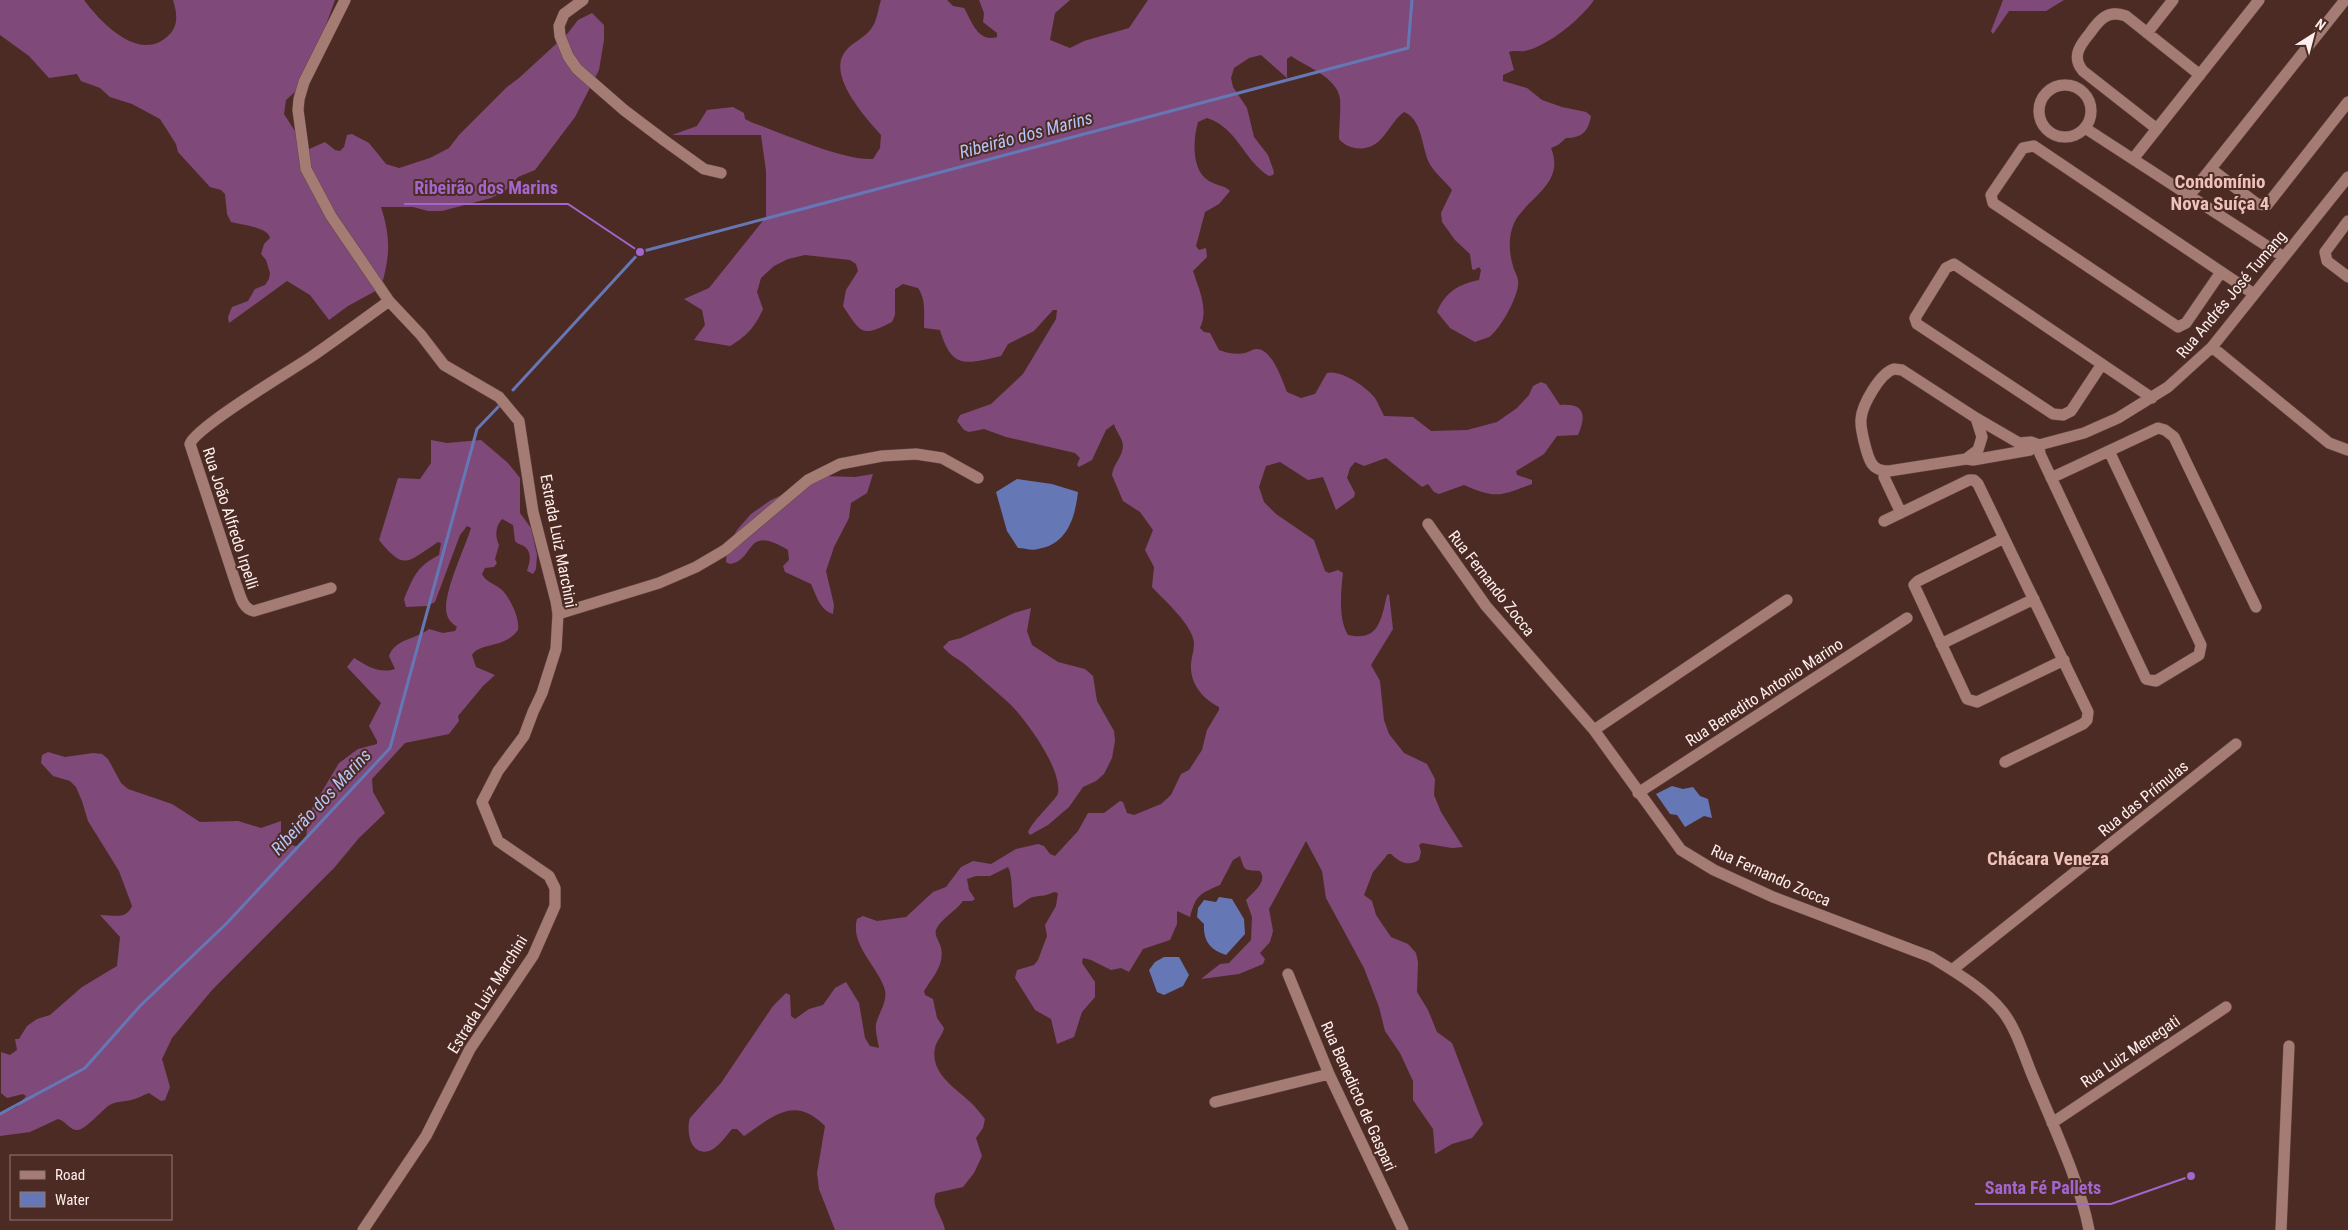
<svg xmlns="http://www.w3.org/2000/svg" width="2348" height="1230" font-family="'Roboto Condensed',sans-serif">
<rect width="100%" height="100%" fill="#4d2b25"/>
<path fill="#7f4a7a" d="M0,0H84C101,23 140,64 169,35C179,25 177,13 173,0H335L305,83L286,100L284,114L307,150L325,142L335,150L340,151L344,147L347,135L352,134L369,143L386,164L399,168L430,158L449,148L459,135L507,87L519,78L568,33L578,20L592,13L604,25V40L599,70L575,117L535,170L518,177L505,191L491,198L442,211H428L413,207H381C391,239 390,255 381,288L348,306L329,320L310,295L287,281L229,323L228,317L232,307L248,301L255,289L265,285L269,279L270,273L266,260L261,254L264,244L270,238C268,227 242,225 231,222L227,214L225,194L221,190L210,187L178,152L176,144L160,119L132,104L110,97L100,88L81,81L77,74L49,78L29,56L0,35Z
M881,0H947L953,6L964,8C972,22 978,43 997,37V33L983,22L984,13L979,0H1070L1055,13L1050,40L1070,48L1084,41L1129,28L1148,0H1594C1581,19 1548,46 1525,51C1519,52 1515,50 1509,52L1514,70L1503,75V81L1527,88L1542,100L1562,107L1586,112L1591,116C1588,132 1582,138 1566,138L1558,145L1551,148C1564,180 1536,193 1519,215C1508,229 1508,250 1513,266C1514,271 1518,276 1518,281C1520,294 1500,330 1489,337C1485,339 1479,340 1475,342L1450,328L1437,312C1445,292 1459,284 1479,280L1481,270L1479,267L1474,270L1472,269L1470,254L1455,240L1442,222L1441,213L1452,190C1446,182 1437,175 1431,166C1421,151 1424,120 1404,112C1393,120 1388,133 1378,142C1366,152 1348,150 1339,139C1339,126 1341,112 1340,99C1338,78 1307,67 1291,56L1287,59V78L1261,55L1249,58L1234,68L1231,78L1233,87L1247,108L1254,137L1268,155L1274,172L1273,175L1269,176C1244,161 1237,127 1207,118L1198,122C1193,139 1191,171 1209,181C1217,186 1224,185 1230,191L1219,204L1205,212L1196,246L1199,250L1206,248L1207,257L1193,271C1199,290 1209,309 1200,328L1204,332L1210,333L1219,350C1227,353 1236,355 1245,353C1249,352 1253,349 1256,349C1272,348 1282,380 1287,392L1301,398L1315,394L1327,373C1340,369 1367,387 1375,398C1378,403 1381,410 1384,416L1413,417L1431,431L1467,430L1497,422L1517,408L1529,395L1533,386L1541,382L1546,384L1560,405C1584,403 1587,414 1578,435L1557,436L1544,454L1516,471L1517,475L1532,480V484C1500,496 1496,499 1464,485L1439,494L1434,492L1428,484L1422,487L1386,458L1364,466L1355,462L1350,468L1347,478L1355,493L1354,497L1336,510L1323,477L1308,480L1280,462L1266,466L1259,487L1264,502L1276,514L1314,540L1325,571L1329,573L1338,570L1343,573C1341,591 1338,619 1348,635C1379,642 1381,620 1387,595L1389,594L1393,629L1371,665L1380,681L1384,720L1389,734L1404,753L1427,764L1435,779L1434,795L1441,812L1463,847L1452,848L1422,843L1419,845L1421,852L1419,860C1407,867 1400,862 1391,854H1388L1373,872L1364,895L1372,901L1376,915L1391,937L1408,944L1416,953L1418,962L1417,992L1428,1010L1437,1032L1452,1043L1483,1124L1472,1138L1452,1144L1435,1154L1433,1129L1413,1100V1081L1400,1053L1385,1031L1379,1007L1364,968L1326,898L1322,871L1306,841L1269,909L1273,931L1270,942L1260,953L1265,959L1263,964L1239,974L1201,979L1220,964L1229,963L1251,940L1252,917L1246,900C1253,892 1268,882 1260,871C1243,870 1245,871 1240,856L1233,860L1220,885C1199,894 1196,895 1190,917L1177,911V924L1170,940L1143,949L1129,972L1121,968L1111,970L1091,960L1083,958L1082,963L1095,982V997L1082,1012L1074,1037L1057,1044L1051,1019L1035,1010L1015,978L1017,970L1034,965L1038,960L1047,936L1045,925L1056,906L1058,893L1054,892C1044,897 1042,895 1033,897C1026,899 1021,906 1014,908C1011,896 1013,875 1008,867L990,876H976L967,879L969,890L975,899L972,901H963C956,911 940,919 936,930C934,936 940,942 941,948C945,965 932,978 924,991L925,995L933,999L937,1018L944,1028C943,1035 936,1041 935,1048C930,1073 954,1087 969,1101C975,1106 980,1113 985,1119L983,1128L976,1138L982,1156L974,1173L963,1187L936,1193C930,1205 943,1217 945,1230H835L819,1189L817,1173L825,1126C794,1095 774,1116 744,1136L737,1129H732C726,1136 718,1148 709,1151C690,1156 686,1131 690,1118L721,1083L773,1006L786,993L790,995L791,1016L795,1019L809,1009L823,1005L835,988L846,982L859,1003L865,1038L870,1046L879,1048C878,1041 875,1031 876,1024C879,1012 889,1000 884,987C876,965 850,944 857,919L863,916L877,921L906,917L933,892L946,887L961,867L973,861L991,864L1016,849L1038,844L1044,846L1050,854L1055,856L1078,831L1088,813H1104L1120,801L1123,802L1127,813L1134,815L1161,804L1171,795L1181,774L1189,770L1202,750L1207,730L1219,710V707C1203,699 1190,684 1191,665C1191,656 1196,648 1193,638C1188,621 1165,601 1152,587L1154,567L1145,550L1153,530L1140,512L1123,501L1112,475C1113,464 1123,457 1123,445C1122,437 1116,432 1114,424L1106,430L1092,460L1079,467L1077,465L1080,458L1075,453L1006,437L984,429L969,432L964,430L957,421L960,415L991,404L1023,374L1056,319L1057,310H1053L1034,331L1008,344L1001,356C966,364 952,370 940,330L924,328C924,315 926,299 918,288L903,284L895,289V315L892,322C861,338 861,333 843,306L846,290L858,271L856,264L850,260L805,255L788,259L774,266L761,278L757,292L763,309C755,327 747,336 730,346L694,340L705,325L702,310L684,299L709,288L766,217V171L761,135H672L697,126L707,110L733,107L744,113L745,119L753,123C782,133 844,161 873,159L880,148L881,135C866,118 830,79 843,55C848,44 864,39 871,29C877,22 878,9 881,0Z
M2003,0H2064L2046,11H2009L1993,34L1991,31Z
M431,440L447,443L481,440L508,463L520,478V513L531,528L537,555L536,569L533,574L527,571C529,564 533,553 525,547C522,544 518,545 515,541L513,525L502,519C495,527 495,536 499,545L495,559L497,563L494,567L485,568L482,574C486,583 497,584 503,591C511,600 520,619 518,630C504,649 480,642 472,655L476,667L495,675L483,686L458,716L459,721L449,734L405,743L372,779L373,792L385,813L359,838L334,868L212,990L172,1038L162,1059L170,1087L165,1100L161,1101L149,1093C143,1095 137,1099 131,1100C123,1102 115,1101 108,1106C102,1111 84,1130 78,1130C70,1131 66,1121 58,1119L30,1132L0,1136V1114L17,1107L26,1096L23,1094L7,1098L1,1093V1052L10,1055L17,1050L15,1039H19L27,1026L37,1019L50,1015L82,987L117,966L120,937L100,915C114,915 126,920 132,906L119,871L88,821L82,801L76,787L70,781L53,776L41,763L42,755L48,752L65,757L93,753L102,754L108,759L121,783L128,789L172,804L200,822L238,821L261,828L281,821V838L291,845L300,847L306,839L308,815L339,763L358,749L377,744V741L369,726L381,703L347,667L354,658C367,666 379,674 395,669L389,656C396,638 415,640 429,629L443,633L455,631L457,627C452,623 449,621 447,615C441,597 465,548 471,528L467,526L460,535L435,602L427,606L406,607L404,599C414,576 416,567 439,555L441,543L438,542C407,562 405,572 379,540L398,478L420,479L431,463Z
M873,474L867,493L851,503L849,518L834,547L826,571L834,605L833,614C820,610 816,595 811,584L785,572L783,566L789,560L788,550C744,523 756,560 730,564L726,562L727,547L737,530L751,514L771,500L823,476L855,477Z
M1031,608L1027,631L1032,645L1058,662L1085,669L1093,676L1097,701L1114,731L1115,741L1112,758L1104,774L1096,781L1083,787L1069,807L1048,825L1030,835L1028,832C1033,820 1057,799 1058,793C1062,769 1027,721 1010,704C996,691 981,679 967,666C959,659 949,655 943,647L949,641L961,638L1014,613Z"/>
<path fill="#6577b5" d="M1017,479L1052,484L1078,492C1075,517 1068,544 1038,549C1032,551 1024,548 1018,548L1007,531L996,492Z
M1672,786L1683,789L1693,787L1700,796L1708,799L1712,818L1704,816L1685,827L1677,815L1670,814L1656,794Z
M1219,897L1232,899L1244,919L1245,934L1226,955C1210,950 1203,941 1204,924L1197,917L1198,908L1204,900L1216,902Z
M1164,957H1179L1189,975L1183,986L1164,995L1157,992L1149,970L1155,962Z"/>
<g fill="none" stroke-linecap="round" stroke-linejoin="round">
<path stroke="#6577b5" stroke-width="3" d="M513,390L640,252L1408,48L1412,0
M0,1114L85,1068L140,1006L227,923L390,748L477,429L501,404"/>
<defs>
<path id="minor" d="M345,0L304,82L299,99L298,110L306,169L331,216L389,301L421,335L444,365L499,397L519,421L533,512L556,601L558,614L556,649L542,693L533,712L524,736L498,771L482,802L498,841L549,876L555,888V906L533,956L470,1049L426,1136L363,1230
M583,0L564,14L559,26L560,36L568,56L577,69L624,110L665,141L704,169L721,173
M2147,33L2173,0
M2039 111a26 26 0 1 1 52 0a26 26 0 1 1-52 0Z
M2085,128L2284,257
M2157,129L2083,71C2071,57 2080,45 2090,33C2099,20 2108,9 2126,16L2200,75
M2133,159L2259,0
M2211,169L2257,204L2267,205L2348,102
M2189,196L2345,0
M2348,221L2325,252L2327,261L2348,277
M2221,272L2186,323L2178,327L1993,203L1991,195L2023,148L2034,146L2254,294
M2212,347L2329,443L2348,450
M2102,364L2071,411L2063,415L2053,414L1917,324L1915,318L1946,268L1954,264L2152,398
M1894,369L1902,370L1976,418L1982,437L1978,450L1966,459L1889,471C1882,471 1876,470 1872,464C1867,457 1860,428 1861,419C1862,405 1880,373 1894,369Z
M1976,418L2019,443L2031,442L2039,445
M2039,445L2040,454L2146,679L2156,681L2199,655L2201,645L2109,451
M1966,459L1973,460L2030,450L2039,445L2084,433L2118,418L2168,387L2212,347L2348,177
M1885,471L1884,477L1901,513
M2051,478L2158,428L2165,430L2174,437L2256,607
M1884,521L1969,480H1974L1978,484L2088,712L2087,720L2083,724L2005,762
M1428,524L1486,606L1594,730L1681,850L1714,870L1773,897L1931,957C1954,971 1986,990 2003,1012C2017,1030 2024,1056 2033,1077C2052,1123 2080,1182 2089,1230
M2004,538L1918,581L1914,585L1967,699L1977,702L2064,660
M331,588L254,611C242,609 240,594 236,584L190,444C196,427 290,371 311,357C337,339 363,320 389,301
M558,614L659,583L696,567L725,550L808,480L840,464L882,456L916,454L942,458L978,478
M1941,644L2034,599
M1594,730L1787,600
M1638,793L1907,618
M1952,970L2236,744
M1288,974L1329,1074L1403,1230
M1215,1102L1329,1074
M2052,1123L2226,1007
M2281,1230L2289,1046"/>
</defs>
<use href="#minor" stroke="#634743" stroke-width="12"/>
<use href="#minor" stroke="#a47c74" stroke-width="11"/>
</g>
<g text-anchor="middle" stroke-width="4" stroke-linejoin="round" paint-order="stroke">
<g font-size="16" fill="#fdefed" stroke="#4d2b25">
<text transform="translate(2231 294) rotate(-50)" y="6">Rua Andrés José Tumang</text>
<text transform="translate(231 518) rotate(72)" y="6">Rua João Alfredo Irpelli</text>
<text transform="translate(559 541) rotate(79)" y="6">Estrada Luiz Marchini</text>
<text transform="translate(1492 583) rotate(52)" y="6">Rua Fernando Zocca</text>
<text transform="translate(1764 692) rotate(-33)" y="6">Rua Benedito Antonio Marino</text>
<text transform="translate(2143 798) rotate(-39)" y="6">Rua das Prímulas</text>
<text transform="translate(1771 875) rotate(24)" y="6">Rua Fernando Zocca</text>
<text transform="translate(487 994) rotate(-58)" y="6">Estrada Luiz Marchini</text>
<text transform="translate(2130 1051) rotate(-34)" y="6">Rua Luiz Menegati</text>
<text transform="translate(1359 1096) rotate(66)" y="6">Rua Benedicto de Gaspari</text>
</g>
<g font-size="18" font-style="italic" fill="#b4c5f9" stroke="#4d2b25">
<text transform="translate(1026 135) rotate(-15)" y="6">Ribeirão dos Marins</text>
<text transform="translate(321 802) rotate(-47)" y="6">Ribeirão dos Marins</text>
</g>
<g font-size="19" font-weight="bold" fill="#eec2ba" stroke="#4d2b25">
<text x="2220" y="188">Condomínio<tspan x="2220" dy="22">Nova Suíça 4</tspan></text>
<text x="2048" y="865">Chácara Veneza</text>
</g>
</g>
<path fill="none" stroke="#a266cd" stroke-width="2" d="M640 252L568 204H404M2191 1176L2111 1204H1975"/>
<g fill="#a266cd" stroke="#4d2b25" stroke-width="2">
<circle cx="640" cy="252" r="5"/>
<circle cx="2191" cy="1176" r="5"/>
</g>
<g font-size="18" text-anchor="middle" font-weight="bold" fill="#a266cd" stroke="#4d2b25" stroke-width="4" stroke-linejoin="round" paint-order="stroke">
<text x="486" y="194">Ribeirão dos Marins</text>
<text x="2043" y="1194">Santa Fé Pallets</text>
</g>
<rect x="10" y="1155" width="162" height="65" fill="#4d2b25" stroke="#937975"/>
<rect x="20" y="1171" width="25" height="8" fill="#a47c74" stroke="#937975"/>
<text x="55" y="1180" font-size="15" fill="#fdefed">Road</text>
<rect x="20" y="1192" width="25" height="15" fill="#6577b5" stroke="#937975"/>
<text x="55" y="1205" font-size="15" fill="#fdefed">Water</text>
<g transform="translate(2313 35) rotate(36)" stroke="#4d2b25" stroke-width="4" paint-order="stroke">
<path d="M0-4L9 19L0 12L-9 19Z" fill="#fdefed"/>
<text y="-8" font-size="14" font-weight="bold" text-anchor="middle" fill="#fdefed">N</text>
</g>
</svg>
